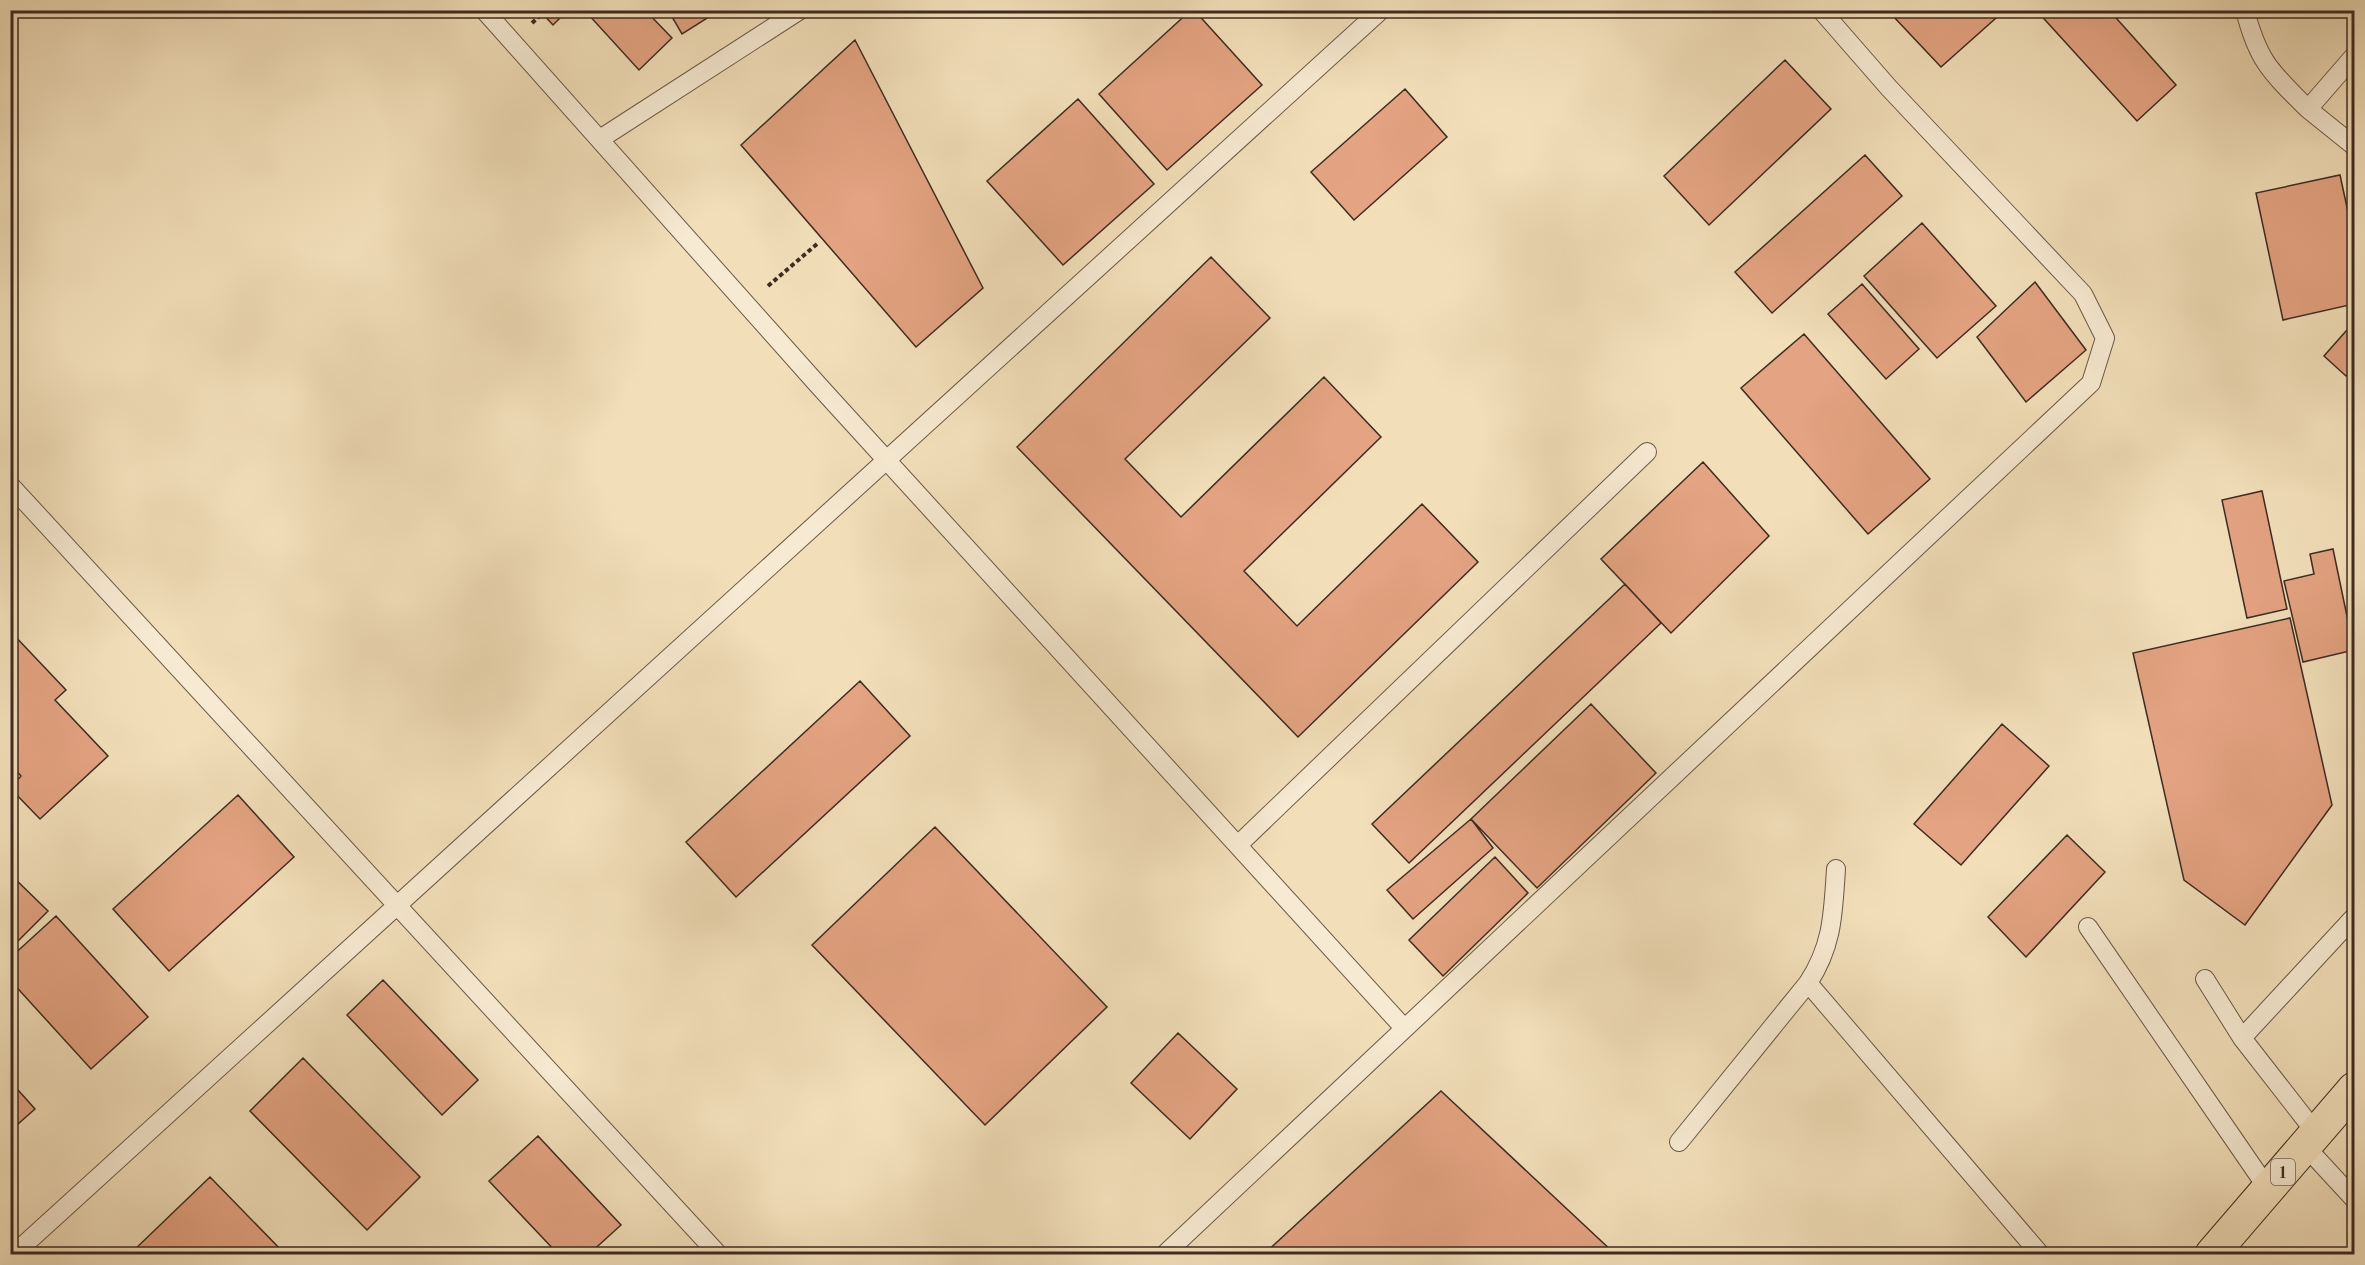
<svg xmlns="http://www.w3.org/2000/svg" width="2365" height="1265" font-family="'Old Standard TT',serif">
<rect width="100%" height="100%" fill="#f2dfba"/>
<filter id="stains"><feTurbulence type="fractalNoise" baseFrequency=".00333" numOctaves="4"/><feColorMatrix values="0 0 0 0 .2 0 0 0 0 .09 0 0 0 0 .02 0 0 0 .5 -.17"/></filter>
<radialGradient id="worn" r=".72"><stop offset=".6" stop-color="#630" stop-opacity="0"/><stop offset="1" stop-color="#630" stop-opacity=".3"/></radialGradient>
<path fill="#e4a382" stroke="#3e2b21" stroke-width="1.5" d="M539,10H568L553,25Z
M589,10H645L672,38L639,70L587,13Z
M668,10H720L682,34Z
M1191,10H1194L1262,85L1167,170L1099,94Z
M1900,10H2005L1941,67L1893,16Z
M2036,10H2109L2176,85L2137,121Z
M855,40L983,288L916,347L741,145Z
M1785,60L1831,109L1709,225L1664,176Z
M1405,89L1447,137L1354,220L1311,172Z
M1078,99L1154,184L1063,265L987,181Z
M1865,155L1902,196L1772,313L1735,272Z
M2340,175L2354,240V304L2283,320L2256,193Z
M1922,223L1996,306L1937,358L1864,276Z
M1211,257L1270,318L1125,459L1181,517L1324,377L1381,437L1244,571L1297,626L1422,504L1478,562L1298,737L1017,447Z
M2035,282L2086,350L2026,402L1977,337Z
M1862,284L1919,349L1886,379L1828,314Z
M2354,322V367L2346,376L2324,356Z
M1804,334L1930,479L1868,534L1741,388Z
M1703,462L1769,536L1671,633L1601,559Z
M2262,491L2287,609L2247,618L2222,500Z
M2333,549L2354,650L2303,662L2284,581L2314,574L2310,554Z
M1625,584L1661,623L1409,863L1372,824Z
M2290,618L2332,805L2245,925L2184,880L2133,653Z
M11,632L66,690L55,700L108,756L40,819L10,788L21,776L10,764Z
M860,681L910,736L736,897L686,842Z
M1591,704L1656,773L1537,888L1471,819Z
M2002,724L2049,766L1961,865L1914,824Z
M238,795L294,857L169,971L113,909Z
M1471,819L1493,848L1413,919L1387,890Z
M935,827L1107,1007L985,1125L812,945Z
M2067,835L2105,872L2026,957L1988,917Z
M1495,857L1528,893L1443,976L1409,940Z
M10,874L48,911L10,949Z
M56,916L148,1017L91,1069L10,980V958Z
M383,980L478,1080L442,1115L347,1015Z
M1178,1033L1237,1089L1190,1139L1131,1083Z
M303,1058L420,1177L367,1230L250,1111Z
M10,1081L35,1109L10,1131Z
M1441,1091L1615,1254H1264Z
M538,1136L621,1225L589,1254H558L489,1181Z
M210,1177L285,1254H130Z"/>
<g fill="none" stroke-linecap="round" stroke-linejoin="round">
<defs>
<path id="lane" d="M484,10L819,386L1404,1028
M2245,10C2258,62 2272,73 2308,109
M2354,56L2308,109L2354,146
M600,139L800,10
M10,485L718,1254
M1238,845L1647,452
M2088,927L2268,1189
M2205,979L2242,1038L2316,1133
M1808,983L2040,1254
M2242,1038L2354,917
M1679,1142L1808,983C1833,945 1833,913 1836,869
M2305,1146L2354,1199
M14,1254L1381,10
M1165,1254L2091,383L2105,338L2083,294L1889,88L1821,10"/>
<path id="highway" d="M2212,1254L2354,1089"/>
</defs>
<use href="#lane" stroke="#6b5847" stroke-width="20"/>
<use href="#highway" stroke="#3e2b21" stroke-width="35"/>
<path stroke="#3e2b21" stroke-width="4" stroke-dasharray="4.5 3" stroke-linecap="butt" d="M532,23L542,14
M768,286L817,244"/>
<use href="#lane" stroke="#f7ead2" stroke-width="18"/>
<use href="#highway" stroke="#f2dfba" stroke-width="33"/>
</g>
<g text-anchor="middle" stroke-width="4.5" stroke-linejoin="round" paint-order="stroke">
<rect fill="#f7ead2" stroke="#766456" stroke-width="1.5" x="2271" y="1159" width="24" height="26" rx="4.5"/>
<g font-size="16" font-weight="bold" fill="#3e2b21">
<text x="2283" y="1178">1</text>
</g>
</g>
<rect width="2365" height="1265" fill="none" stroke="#f2dfba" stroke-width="36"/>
<rect x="12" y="12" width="2341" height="1241" fill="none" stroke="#3e2b21" stroke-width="3"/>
<rect x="18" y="18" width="2329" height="1229" fill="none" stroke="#3e2b21" stroke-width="1.5"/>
<rect width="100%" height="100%" filter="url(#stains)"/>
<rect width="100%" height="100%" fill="url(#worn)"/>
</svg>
